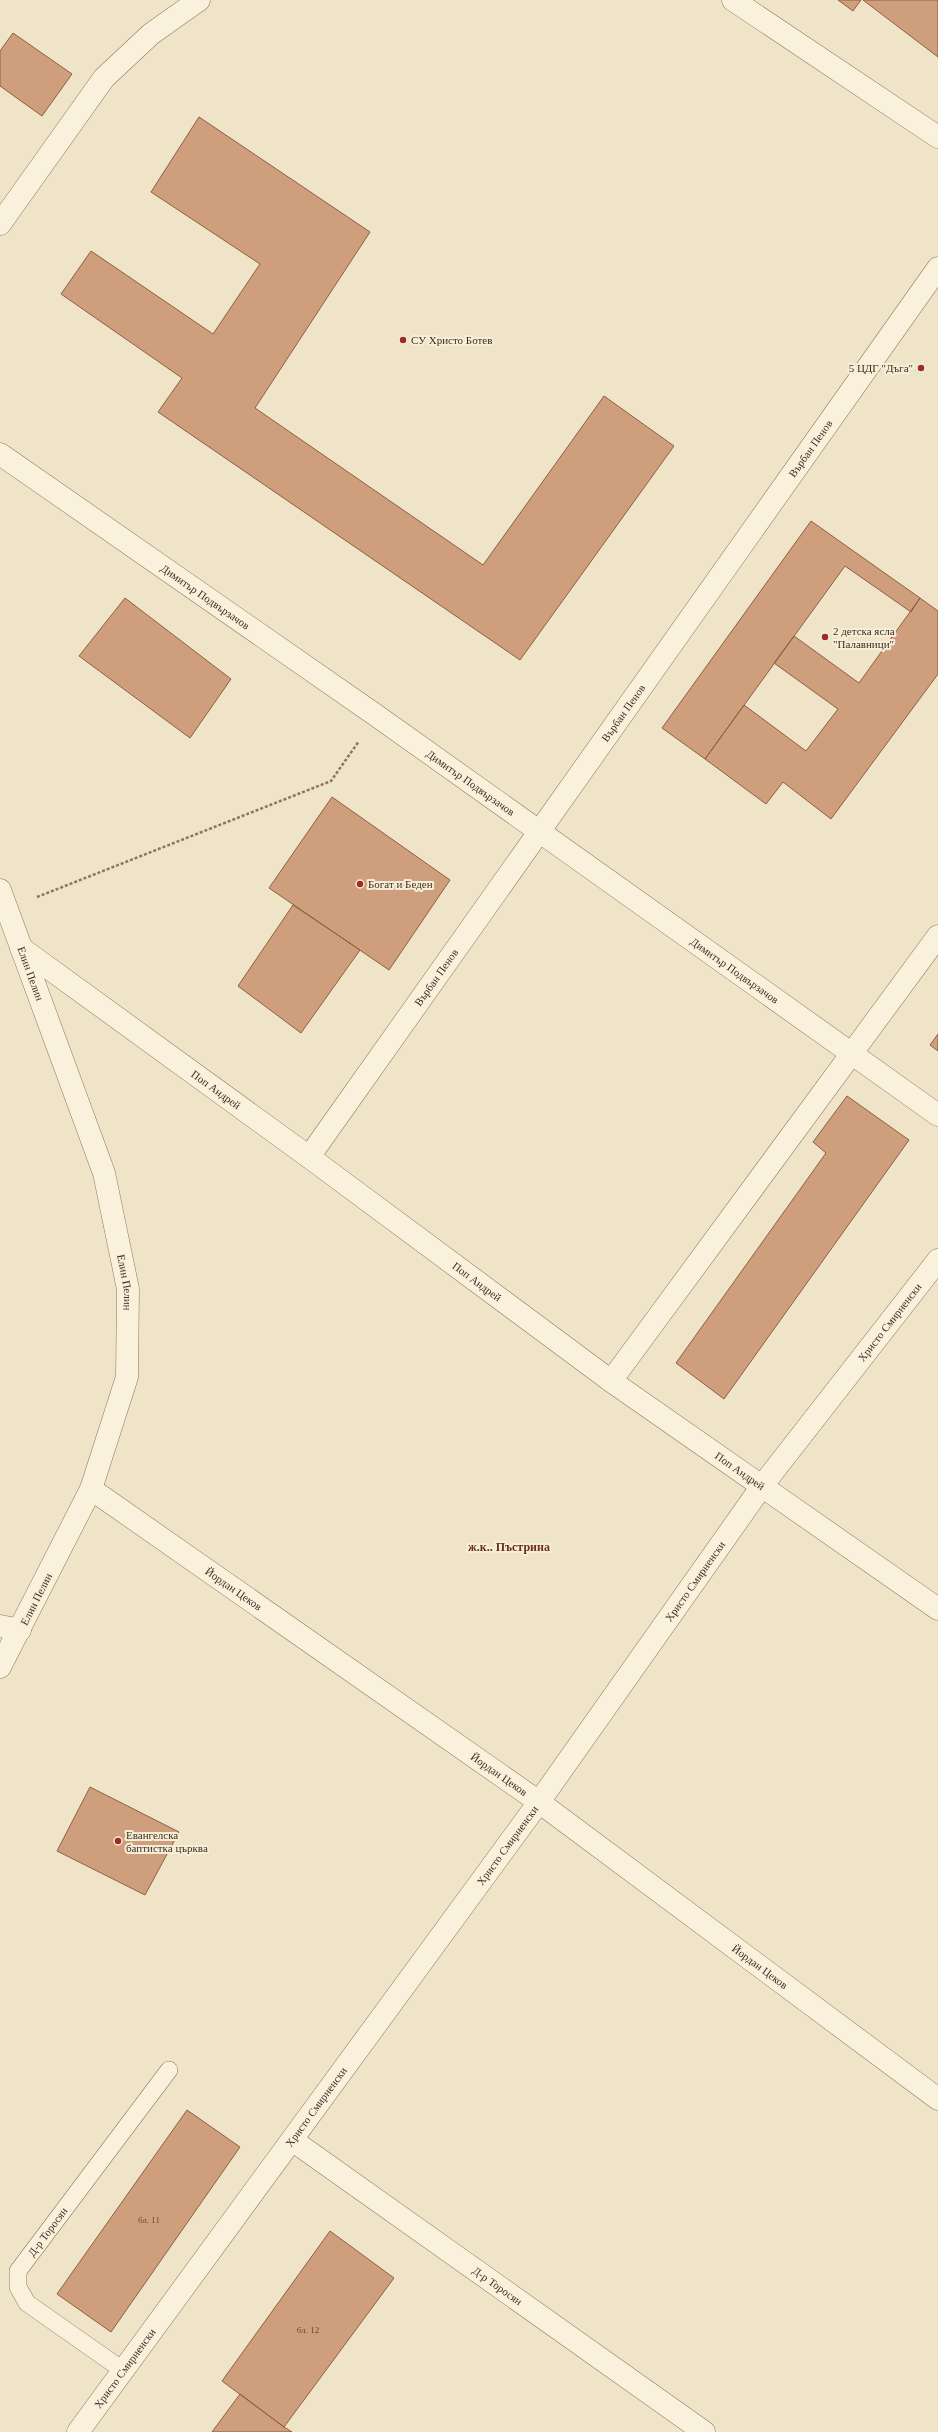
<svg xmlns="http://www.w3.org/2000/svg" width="938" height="2432" font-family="'Times New Roman',serif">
<rect width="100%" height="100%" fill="#f0e4c8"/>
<path fill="#cf9f7d" stroke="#8d5f41" d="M838,0H861L853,11Z
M863,0H938V57Z
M13,33L72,74L42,116L0,86V51Z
M199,117L370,232L255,408L483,565L604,396L674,446L520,660L158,412L182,378L61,294L91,251L213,334L260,264L151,192Z
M811,521L920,598L911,612L845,566L705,759L662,728Z
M125,598L231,679L190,738L79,656Z
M920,598L938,611V674L831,819L783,782L766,804L705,759L744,705L806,751L838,709L774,663L794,636L859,683Z
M332,797L450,880L389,970L269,888Z
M293,905L360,950L301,1033L238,986Z
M938,1034V1051L930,1045Z
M847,1096L909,1140L724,1399L676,1363L826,1153L813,1142Z
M90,1787L179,1832L145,1895L57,1851Z
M187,2110L240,2147L111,2332L57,2294Z
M330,2231L394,2278L284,2427L222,2381Z
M240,2394L284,2427L292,2432H212Z"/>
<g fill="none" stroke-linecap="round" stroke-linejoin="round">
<defs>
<g id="service">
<path id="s1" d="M124,2371L27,2303L18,2287V2271L169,2070"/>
</g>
<g id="minor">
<path d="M733,0L938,137"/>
<path d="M0,224L104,78L151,34L199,0"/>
<path id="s2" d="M0,454L377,716L938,1115"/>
<path id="s3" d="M0,890L104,1173L128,1289L127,1377L91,1489L0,1667"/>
<path id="s4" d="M21,948L309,1157L611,1381L938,1609"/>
<path id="s5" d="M309,1157L938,268"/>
<path d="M611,1381L938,936"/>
<path id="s6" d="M91,1489L539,1802L938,2099"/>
<path d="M0,1626L20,1630"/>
<path id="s7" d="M292,2140L704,2432"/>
<path id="s8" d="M78,2432L539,1802L762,1486L938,1260"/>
</g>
</defs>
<use href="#service" stroke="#8d765c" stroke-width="18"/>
<use href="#minor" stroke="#8d765c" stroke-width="23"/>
<path stroke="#8d765c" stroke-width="2.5" stroke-dasharray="3 2" stroke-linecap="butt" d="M37,897L331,781L359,741"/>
<use href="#service" stroke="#faf1dc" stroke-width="17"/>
<use href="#minor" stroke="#faf1dc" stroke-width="22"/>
</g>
<g fill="#9e2a2b" stroke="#f7eed8" stroke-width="1.5">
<circle cx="403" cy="340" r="4"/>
<circle cx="921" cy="368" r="4"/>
<circle cx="825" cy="637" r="4"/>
<circle cx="360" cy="884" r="4"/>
<circle cx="118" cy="1841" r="4"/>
</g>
<g text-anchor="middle" stroke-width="4" stroke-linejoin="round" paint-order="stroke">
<g font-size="9" fill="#624a37">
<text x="149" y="2223">бл. 11</text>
<text x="308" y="2333">бл. 12</text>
</g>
<g font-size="11" fill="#3d2e20" stroke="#f7eed8" text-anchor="start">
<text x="411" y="344">СУ Христо Ботев</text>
<text x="913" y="372" text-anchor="end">5 ЦДГ "Дъга"</text>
<text x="833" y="635">2 детска ясла<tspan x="833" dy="13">"Палавници"</tspan></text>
<text x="368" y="888">Богат и Беден</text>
<text x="126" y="1839">Евангелска<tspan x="126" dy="13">баптистка църква</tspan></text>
</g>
<g font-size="11" fill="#3d2e20" stroke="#f7eed8">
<text dy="4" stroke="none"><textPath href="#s5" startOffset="868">Върбан Пенов</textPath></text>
<text dy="4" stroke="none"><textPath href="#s2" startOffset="250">Димитър Подвързачов</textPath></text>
<text dy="4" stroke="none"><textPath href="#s5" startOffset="544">Върбан Пенов</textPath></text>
<text dy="4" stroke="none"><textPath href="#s2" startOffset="574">Димитър Подвързачов</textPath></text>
<text dy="4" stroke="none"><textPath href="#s2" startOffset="898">Димитър Подвързачов</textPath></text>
<text dy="4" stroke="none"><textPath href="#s3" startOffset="89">Елин Пелин</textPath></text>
<text dy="4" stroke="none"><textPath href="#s5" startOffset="220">Върбан Пенов</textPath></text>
<text dy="4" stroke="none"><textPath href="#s4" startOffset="241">Поп Андрей</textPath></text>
<text dy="4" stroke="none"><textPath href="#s3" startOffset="413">Елин Пелин</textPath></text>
<text dy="4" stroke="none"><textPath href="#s4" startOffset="565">Поп Андрей</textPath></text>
<text dy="4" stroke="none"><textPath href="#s8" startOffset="1375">Христо Смирненски</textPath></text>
<text dy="4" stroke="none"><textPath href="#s4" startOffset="889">Поп Андрей</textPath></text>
<text dy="4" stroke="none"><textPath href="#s8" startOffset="1051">Христо Смирненски</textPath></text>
<text dy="4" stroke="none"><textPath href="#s6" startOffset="174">Йордан Цеков</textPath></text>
<text transform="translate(36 1599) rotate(-63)" y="4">Елин Пелин</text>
<text dy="4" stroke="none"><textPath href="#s6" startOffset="498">Йордан Цеков</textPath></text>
<text dy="4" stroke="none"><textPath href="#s8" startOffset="727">Христо Смирненски</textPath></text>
<text dy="4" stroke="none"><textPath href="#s6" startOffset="822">Йордан Цеков</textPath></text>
<text dy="4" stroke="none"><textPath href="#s8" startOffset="403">Христо Смирненски</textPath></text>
<text dy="4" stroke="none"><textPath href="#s1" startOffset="202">Д-р Торосян</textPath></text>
<text dy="4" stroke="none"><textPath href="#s7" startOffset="252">Д-р Торосян</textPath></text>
<text dy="4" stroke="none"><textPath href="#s8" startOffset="79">Христо Смирненски</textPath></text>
</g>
<g font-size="12" font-weight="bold" fill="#6b2e1e" stroke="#f7eed8">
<text x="509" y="1551">ж.к.. Пъстрина</text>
</g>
</g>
</svg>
